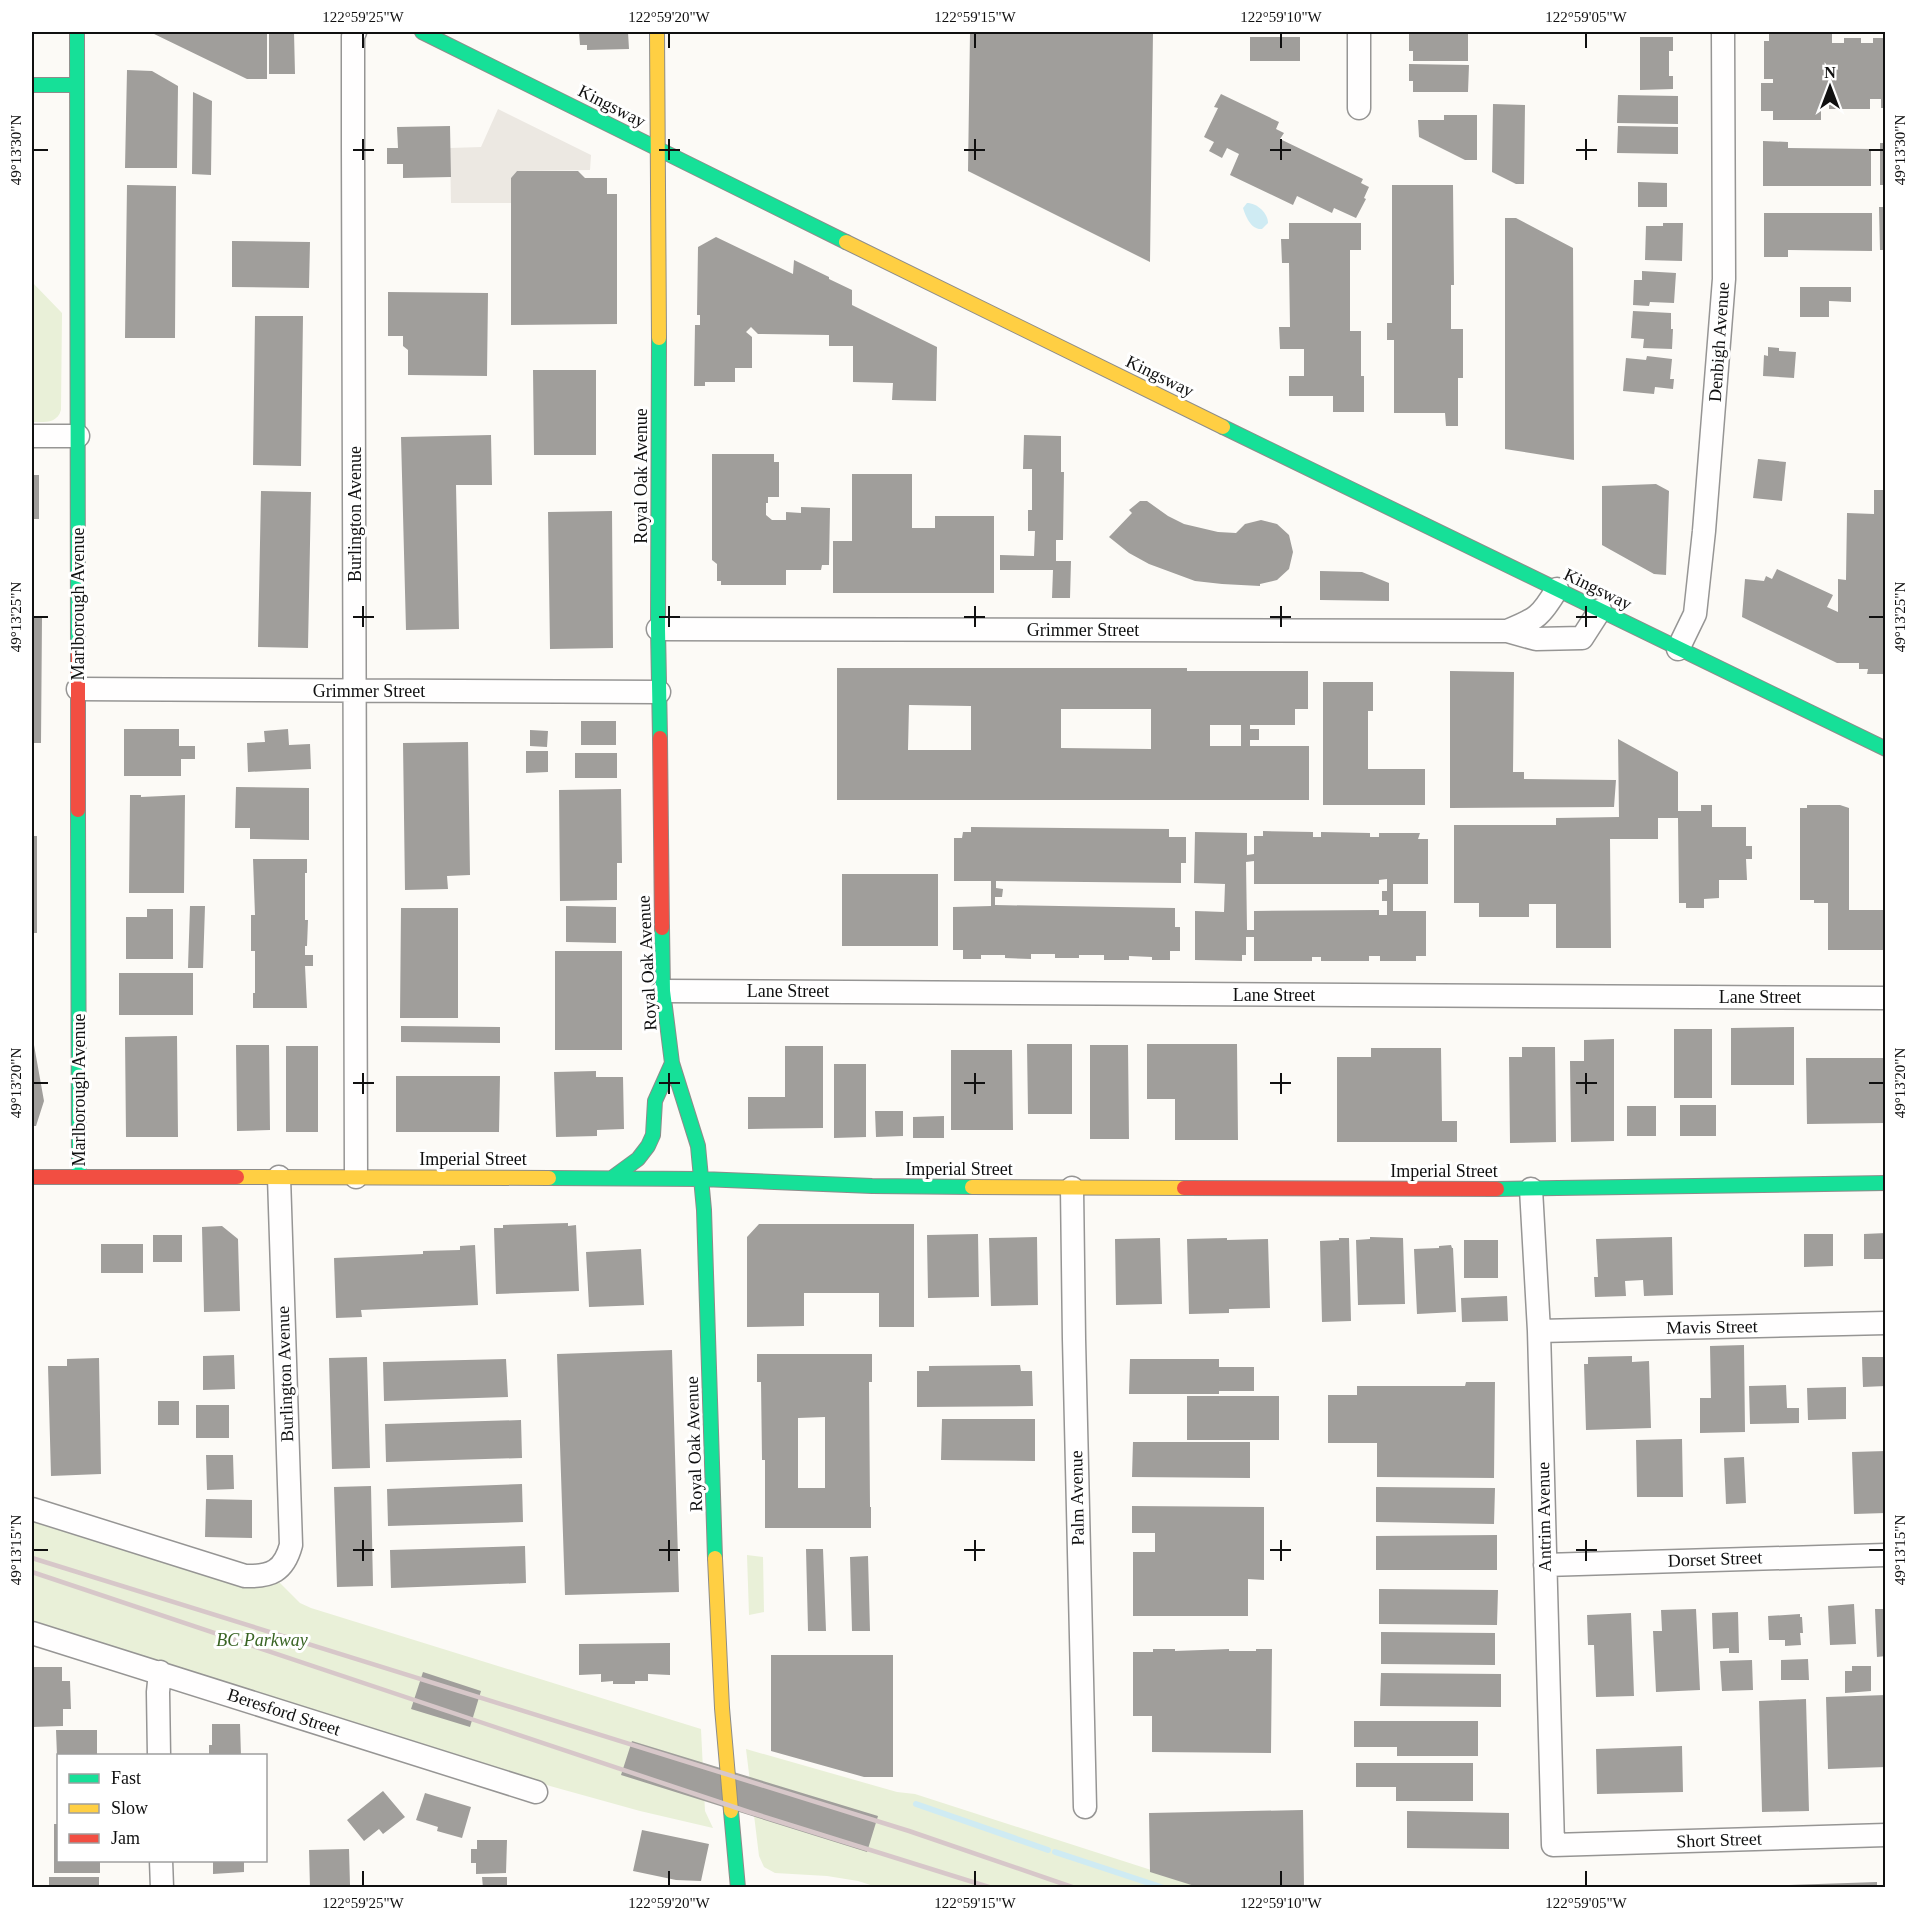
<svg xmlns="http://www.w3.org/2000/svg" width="1917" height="1919" font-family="Georgia,serif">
<rect width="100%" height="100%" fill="#fcfaf6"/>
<path fill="#e9f0d8" d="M32,282L62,313L61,410C57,424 44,422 32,422Z
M32,1520L252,1587L268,1586L279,1582L300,1603L311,1608L701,1729L705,1811L713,1828L640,1811L550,1786L32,1624Z
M747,1555L763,1557L764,1612L749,1615Z
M746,1749L897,1792L915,1794L1204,1887L880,1888L858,1881L827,1876L775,1873L764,1867L759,1856Z"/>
<path fill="#ece8e2" d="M498,109L591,155L590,170L517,171L511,178V203H451L450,148L481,147Z"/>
<path fill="#cfebf3" d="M1247,203C1257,203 1268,213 1268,223L1262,229C1251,230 1246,217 1243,208Z"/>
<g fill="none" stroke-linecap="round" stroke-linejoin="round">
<path stroke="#cfebf3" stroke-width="6" d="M916,1804L1048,1850
M1055,1852L1164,1888"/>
</g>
<path fill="#a09e9b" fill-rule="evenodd" d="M150,32H267V79H247Z
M269,32H294L295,74H269Z
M579,32H628L629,49L587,50V45H580Z
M970,32H1153L1150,262L968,171Z
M1769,32H1832V43H1844V38H1861V43H1873V38H1886V108H1881V99H1870V109H1829V100H1821V120H1773V111H1761V83H1773V79H1764V41H1769Z
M1409,33L1468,34V61H1413V51H1409Z
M1250,37H1300V61H1250Z
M1640,37H1673V51H1669V76H1673V89L1640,90Z
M1409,64L1469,65L1468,92H1413V81H1409Z
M127,70L152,71L178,86L177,168H125Z
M193,92L212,101L211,175L192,174Z
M1221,94L1279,122L1276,129L1284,133L1280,139L1363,179L1361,183L1369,187L1364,198L1366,199L1356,218L1334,208L1332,213L1297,196L1293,205L1230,175L1239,154L1227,148L1222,158L1209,151L1214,142L1204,137L1218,108L1214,107Z
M1618,95L1678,96V124L1617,123Z
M1493,104L1525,105L1524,184H1516L1492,172Z
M1444,115H1477V160H1465L1419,137L1418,120H1444Z
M450,126L451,177L403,178V164H387V148H398L397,127Z
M1618,126L1678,127V154L1617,153Z
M1763,141L1788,142V148L1871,149V186H1763Z
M1880,143H1886V185H1880Z
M517,171H578L585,178H607V194H617V324L511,325V178Z
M1638,182L1667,183V207H1638Z
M127,185L176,186L175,338H125Z
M1392,185H1453L1454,285H1451V329H1463V378H1458V426H1446L1445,413H1394V340H1387V323H1392Z
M1879,207H1886V250H1880Z
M1764,213H1872V251L1788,250V257H1764Z
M1505,218H1516L1573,248L1574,460L1505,449Z
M1289,223H1361V250H1350V331H1361V376H1364V412H1333V396H1289V376H1304V349H1280L1279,327H1290L1289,263H1282L1281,239H1289Z
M1663,223H1683L1682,261L1645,260L1646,226H1663Z
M716,237L793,274L794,260L829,277V279L852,290V305L937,347L936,401L892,400L893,383L853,382V346H829V335L758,334L751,327L746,332L752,337V368H735V382H705V386H694L695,325H700V315H697L698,247Z
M232,241L310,242L309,288L232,287Z
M1642,271L1676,273L1674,303L1650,302L1649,306L1633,305L1634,280H1642Z
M1800,287H1851V302L1829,301V317H1800Z
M388,292L488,293L487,376L408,375V350L403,346V336H388Z
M1633,311L1671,313V329H1673L1672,349L1643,348L1644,339L1631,338Z
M255,316H303L301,466L253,465Z
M1768,347L1779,348V351L1796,352L1794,378L1763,376L1764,355L1768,356Z
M1647,356L1672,359L1670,379H1674L1673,389L1655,387L1654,394L1623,391L1626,358L1646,360Z
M533,370H596V455H534Z
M491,435L492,485H456L459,629L406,630L401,437Z
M1024,435L1061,436V472H1064L1063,540H1056V561H1071L1070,598H1052L1053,570H1000V555L1034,556L1035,531H1028V510H1032V469H1023Z
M712,454H774V462H779V497H768V503H766V515L772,520H786V512L801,513V507L830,508L829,565H822L821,570H786V585H721V581H717V564L712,560Z
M1758,459L1786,462L1782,501L1753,498Z
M852,474H912V528H935V516H994V593H833V541H852Z
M32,475H39V519H32Z
M1656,484L1669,491L1666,575L1654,574L1602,545V486Z
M1874,490H1886V674H1867L1868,669H1859V663H1837L1742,617L1745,579L1764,581L1766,576L1772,579L1777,569L1833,595L1827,607L1838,612V579L1846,580L1847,513L1874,514Z
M261,491L311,492L308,648L258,647Z
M1140,501H1147L1168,516L1184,524L1218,532L1236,533L1245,524L1261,520L1277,524L1289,535L1293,552L1289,569L1277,580L1260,584V586L1222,584L1195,581L1149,564L1129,553L1109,537L1132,513L1129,510Z
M612,511L613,648L550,649L548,512Z
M1320,571L1362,572L1389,583V601L1320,600Z
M32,618H42L41,743H32Z
M837,668H1187V671H1308V709H1295V725H1250V729H1259V740H1250V746H1309V800H837ZM909,705L971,706V750H908ZM1061,709H1151V749L1061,748ZM1210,725H1241V746H1210Z
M1450,671L1514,672L1513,772H1524V779L1616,780L1614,807L1450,808Z
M1323,682H1373V711H1368V769H1425V805H1323Z
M581,721H616V745H581Z
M124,729H179V746H195V759H181V776H124Z
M288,729L289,745L310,744L311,769L248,772L247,743L265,742L264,731Z
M530,730L548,731L547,747L530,746Z
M1618,739L1678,772V811H1701V805H1712V827H1746V846H1752V859H1746L1747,880H1719V898L1704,899V908H1686V903H1679L1678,818H1658V839H1610L1611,948H1556V904H1529V917H1479V903H1454V825H1556V818L1619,817Z
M468,742L470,875L447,876L448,889L405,890L403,743Z
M526,751H548V772L526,773Z
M575,753H617V778H575Z
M236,787L309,788V840L250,839V828H235Z
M621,789L622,863H617V900L560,901L559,790Z
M130,795H141V797L185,795L184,893H129Z
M1807,805H1840L1849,808V910H1886V950H1828V903H1814V900H1800V808H1807Z
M971,827L1169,829V837H1186V863H1181V883L996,881V888L1003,889L1002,897H995V905L1175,908V927H1180V951H1170V960H1152V957L1129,956V960H1104V955H1079V958H1055V954H1031V959L1005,958V955H981V959H963V950H953V907L991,906V881H954V838H962L963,832H971Z
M1263,831L1313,832V837H1321V832L1370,833V837H1379V833H1420L1418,839H1428V884H1393V911H1426V956H1416V961H1380V956H1369V961H1321V957H1312V961H1254V937H1246V955H1242V961L1195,960V911L1224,912L1225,884L1194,883L1195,832L1247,833V855L1254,854V836H1263ZM1254,861V884H1379V880L1387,879V891H1382V901H1387V915H1379V910L1254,911V930H1247L1246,862Z
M32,836H37V933H32Z
M253,859H307V873H305V920H308L307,946H305V955H313V966H305L307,1008H253V993H255V951H251V915H255Z
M842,874H938V946H842Z
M190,906H205L203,968H188Z
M566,906L616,907V943L566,942Z
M401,908H458V1018H400Z
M147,909H173V959H126V917H147Z
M555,951H622V1050H555Z
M119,973H193V1015H119Z
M401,1026L500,1027V1043L401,1042Z
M1794,1027V1085H1731V1028Z
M1674,1029H1712V1098H1674Z
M177,1036L178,1137H126L125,1037Z
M1614,1039V1141L1571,1142L1570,1061H1584V1040Z
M1027,1044H1072V1114H1028Z
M1147,1044H1237L1238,1140H1175V1099H1147Z
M32,1045H34L44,1101L36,1126H32Z
M236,1045H269L270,1130L237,1131Z
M1090,1045H1128L1129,1139H1090Z
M286,1046H318V1132H286Z
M785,1046H823V1128L748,1129V1097H785Z
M1522,1047H1555L1556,1142L1510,1143L1509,1057H1522Z
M1371,1048H1441L1442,1121H1457V1142H1337V1057H1371Z
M951,1050H1012L1013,1130H951Z
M1806,1058H1886V1123L1807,1124Z
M834,1064H866V1137L834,1138Z
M596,1071V1077H623L624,1129L597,1130V1136L556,1137L554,1072Z
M396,1076H500L499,1132H396Z
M1680,1105H1716V1136H1680Z
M1627,1106H1656V1136H1627Z
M875,1111H903V1136L876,1137Z
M944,1116V1138H913V1117Z
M568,1223V1226L576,1225L579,1291L496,1294L494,1228H503V1225Z
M759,1224H914V1327H879V1293H804V1326L747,1327V1237Z
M222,1226L238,1239L240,1311L204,1312L202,1227Z
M1886,1233V1264H1884L1883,1259H1864V1234Z
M978,1234L979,1297L928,1298L927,1235Z
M1804,1234H1833V1266L1804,1267Z
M153,1235H182V1262H153Z
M1037,1237L1038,1305L991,1306L989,1238Z
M1370,1237L1403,1238L1405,1304L1358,1305L1356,1240L1370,1239Z
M1672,1237L1673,1295L1644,1296L1643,1280L1625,1281L1626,1296L1595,1297L1594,1277H1598L1596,1239Z
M1160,1238L1162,1304L1116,1305L1115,1239Z
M1227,1238V1240L1268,1239L1270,1308L1229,1309V1313L1189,1314L1187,1239Z
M1339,1238H1349L1351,1321L1322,1322L1320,1241L1339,1240Z
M1464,1240H1498V1278H1464Z
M101,1244H143V1273H101Z
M475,1245L478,1305L361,1310L362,1317L336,1318L334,1258L423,1254V1251L460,1250V1246Z
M1451,1245L1452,1248H1453L1456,1312L1417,1314L1414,1249L1439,1248V1246Z
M641,1249L644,1305L589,1307L586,1252Z
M1507,1296L1508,1321L1462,1322L1461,1298Z
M1744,1345L1745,1432L1700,1433V1398H1711L1710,1346Z
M672,1350L679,1592L565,1595L557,1354Z
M757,1354H872V1382H869L870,1507H871V1528H765V1460H762L761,1382H757ZM825,1417V1488H798V1418Z
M234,1355L235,1389L203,1390V1356Z
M1632,1356V1362L1649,1361L1651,1428L1586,1430L1584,1364H1588V1357Z
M367,1357L370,1468L332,1469L329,1358Z
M1862,1357H1886V1386L1863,1387Z
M99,1358L101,1474L51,1476L48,1366H67V1359Z
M506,1359L508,1397L384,1401L383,1362Z
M1130,1359H1219V1367H1254V1391H1219V1394H1129Z
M1020,1365L1021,1371H1032L1033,1406L917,1407V1371H929V1366Z
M1466,1382H1495L1494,1478L1377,1477V1443H1328V1395H1357V1386H1465Z
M1786,1385L1787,1408H1799V1423L1750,1424L1749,1386Z
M1846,1387V1419L1808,1420L1807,1388Z
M1187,1396H1279V1440H1187Z
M158,1401H179V1425H158Z
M196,1405H229V1438H196Z
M942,1419H1035V1461L941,1460Z
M521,1420L522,1458L386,1462L385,1424Z
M1682,1439L1683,1497H1637L1636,1440Z
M1133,1442H1250V1478L1132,1477Z
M1886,1451V1513L1854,1514L1852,1452Z
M206,1455H233L234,1489L207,1490Z
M1744,1457L1746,1503L1726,1504L1724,1458Z
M522,1484L523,1522L388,1526L387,1489Z
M371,1486L373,1586L337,1587L334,1487Z
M1376,1487L1495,1488L1494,1524L1376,1522Z
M206,1499L252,1500V1538L205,1537Z
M1132,1506L1264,1507V1580L1248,1579V1616H1133V1552H1155V1533H1132Z
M1497,1535V1570H1376V1536Z
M525,1546L526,1583L391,1588L390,1550Z
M806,1549H823L826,1631H808Z
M868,1556L870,1631H852L850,1557Z
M1379,1589L1498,1590L1497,1625L1379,1624Z
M1854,1604L1856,1644L1830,1645L1828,1606Z
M1696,1609L1700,1690L1656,1692L1653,1631H1662L1661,1610Z
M1875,1609H1886V1656L1877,1657Z
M1738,1612L1739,1653H1729V1648L1713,1649L1712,1613Z
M1631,1613L1634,1696L1596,1697L1594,1645H1588L1587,1615Z
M1800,1614V1617H1802L1803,1633H1800L1801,1645L1785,1646V1640H1769L1768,1616Z
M1381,1632L1495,1633V1665L1381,1664Z
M670,1643V1675L648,1674V1681H635V1684H613V1681L601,1682V1674L579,1675V1644Z
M1153,1649H1175V1651L1229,1649V1651H1256V1649H1272L1271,1753L1152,1752V1716H1133V1652H1153Z
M771,1655H893V1777H864L771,1751Z
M1808,1659L1809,1680H1781V1660Z
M1752,1660L1753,1690L1722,1691L1720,1661Z
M1852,1666H1871V1691L1845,1693V1671H1852Z
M32,1667H62V1681H70L71,1709H63V1726L32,1727Z
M423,1672L481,1691L470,1727L411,1709Z
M1381,1673L1501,1674V1707L1380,1706Z
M1886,1695V1767L1828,1769L1826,1697Z
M1806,1699L1809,1811L1762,1812L1759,1701Z
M1354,1721H1478V1756H1397V1747H1354Z
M212,1724H240L241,1756H209V1745H212Z
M56,1730H97V1756H57Z
M632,1741L878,1816L867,1852L621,1775Z
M1682,1746L1683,1792L1597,1794L1596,1749Z
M1356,1763H1473V1801H1396V1787H1356Z
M383,1791L405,1817L383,1834L379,1829L364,1841L347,1820Z
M425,1793L471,1807L462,1838L437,1831L438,1827L416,1820Z
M1303,1810L1304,1888H1201L1150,1872L1149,1813Z
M1407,1811L1509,1813V1849L1407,1848Z
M54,1824H58V1860H100V1873H54Z
M642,1830L709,1844L701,1881L676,1880L633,1871Z
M477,1840H507L506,1873L476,1874V1863H471V1849H477Z
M349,1849L350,1885L310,1888L309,1850Z
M213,1860H244V1872L213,1874Z
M49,1877H99V1888H49Z
M482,1877H507V1888H483Z
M1877,1882V1888H1789V1885Z"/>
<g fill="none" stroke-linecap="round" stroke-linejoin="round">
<defs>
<path id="street" d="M355,32L353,36V145L356,1177
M1359,108V32
M32,436H78
M658,629L1507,631L1536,639L1582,638L1600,610
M1507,631C1537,619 1541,616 1557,589
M1678,649L1695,614L1704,531L1724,279L1723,32
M78,689L659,692
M663,991L1886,998
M1072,1188L1074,1339L1085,1807
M1531,1189L1539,1331L1553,1845L1886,1835
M1539,1331L1886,1323
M32,1509L245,1576C271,1577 284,1571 291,1545L279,1177
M1545,1565L1886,1555
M32,1633L536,1792
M159,1756L158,1692L160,1672
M161,1860L162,1888"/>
<path id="fast" d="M77,32L78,653
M422,32L846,242
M32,85H77
M659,338L658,629L660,738
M1223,427L1886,749
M78,810L79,1177
M662,928L663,991L672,1063L698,1146L704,1210L715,1558
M549,1178L701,1179L872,1186L972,1187
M612,1178L638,1159L648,1146L653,1135L655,1101L672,1063
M1497,1189L1886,1183
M731,1811L738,1888"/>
<path id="slow" d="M657,32L659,338
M846,242L1223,427
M237,1177L549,1178
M972,1187L1184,1188
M715,1558L722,1708L731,1811"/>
<path id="jam" d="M78,653V810
M660,738L662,928
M32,1177H237
M1184,1188L1497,1189"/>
</defs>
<use href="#street" stroke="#969594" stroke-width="25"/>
<use href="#fast" stroke="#8d8c8a" stroke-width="16"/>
<use href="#slow" stroke="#8d8c8a" stroke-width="16"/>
<use href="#jam" stroke="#8d8c8a" stroke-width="16"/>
<use href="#street" stroke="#fffefe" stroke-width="22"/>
<use href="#fast" stroke="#16e098" stroke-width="14"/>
<use href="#slow" stroke="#ffcf43" stroke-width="14"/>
<use href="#jam" stroke="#f24e42" stroke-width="14"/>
<path stroke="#d7c7c9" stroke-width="4.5" d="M32,1558L909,1831L1075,1888
M32,1572L749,1812L992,1888"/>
</g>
<path fill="none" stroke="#101010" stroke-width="2" d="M363,33V48M669,33V48M975,33V48M1281,33V48M1586,33V48M363,139V160M669,139V160M975,139V160M1281,139V160M1586,139V160M33,150H48M353,150H374M659,150H680M964,150H985M1270,150H1291M1576,150H1597M1869,150H1884M363,606V627M669,606V627M975,606V627M1281,606V627M1586,606V627M33,617H48M353,617H374M659,617H680M964,617H985M1270,617H1291M1576,617H1597M1869,617H1884M363,1073V1094M669,1073V1094M975,1073V1094M1281,1073V1094M1586,1073V1094M33,1083H48M353,1083H374M659,1083H680M964,1083H985M1270,1083H1291M1576,1083H1597M1869,1083H1884M363,1540V1561M669,1540V1561M975,1540V1561M1281,1540V1561M1586,1540V1561M33,1550H48M353,1550H374M659,1550H680M964,1550H985M1270,1550H1291M1576,1550H1597M1869,1550H1884M363,1871V1886M669,1871V1886M975,1871V1886M1281,1871V1886M1586,1871V1886"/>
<g text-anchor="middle" stroke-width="6" stroke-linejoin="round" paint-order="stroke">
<g font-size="18" fill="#101010" stroke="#fff">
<text transform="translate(612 106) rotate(27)" y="6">Kingsway</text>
<text transform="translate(1719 342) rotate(-86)" y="6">Denbigh Avenue</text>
<text transform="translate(1160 376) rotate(26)" y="6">Kingsway</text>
<text transform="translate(641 476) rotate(-90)" y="6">Royal Oak Avenue</text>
<text transform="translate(355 514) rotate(-90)" y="6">Burlington Avenue</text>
<text transform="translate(1598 589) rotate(26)" y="6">Kingsway</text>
<text transform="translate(78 604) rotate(-90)" y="6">Marlborough Avenue</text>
<text x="1083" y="636">Grimmer Street</text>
<text x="369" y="697">Grimmer Street</text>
<text transform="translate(647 963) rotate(-93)" y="6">Royal Oak Avenue</text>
<text x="788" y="997">Lane Street</text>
<text x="1274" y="1001">Lane Street</text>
<text x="1760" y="1003">Lane Street</text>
<text transform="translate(79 1090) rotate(-90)" y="6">Marlborough Avenue</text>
<text x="473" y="1165">Imperial Street</text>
<text x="959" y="1175">Imperial Street</text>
<text x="1444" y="1177">Imperial Street</text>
<text transform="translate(1712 1327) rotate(-1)" y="6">Mavis Street</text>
<text transform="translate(285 1374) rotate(-92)" y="6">Burlington Avenue</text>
<text transform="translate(694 1444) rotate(-92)" y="6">Royal Oak Avenue</text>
<text transform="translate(1077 1498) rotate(-91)" y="6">Palm Avenue</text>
<text transform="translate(1544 1517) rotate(-91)" y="6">Antrim Avenue</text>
<text transform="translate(1715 1559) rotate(-2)" y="6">Dorset Street</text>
<text transform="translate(284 1712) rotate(18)" y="6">Beresford Street</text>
<text transform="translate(1719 1840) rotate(-2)" y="6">Short Street</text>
</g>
<g font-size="18" font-style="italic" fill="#396424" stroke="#fff">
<text x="262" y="1646">BC Parkway</text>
</g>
</g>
<rect width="1917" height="1919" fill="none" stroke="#ffffff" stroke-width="66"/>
<rect x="57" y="1754" width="210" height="108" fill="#ffffff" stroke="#9f9f9f" stroke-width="1.5"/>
<rect x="69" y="1774" width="30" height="9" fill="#16e098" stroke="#9f9f9f" stroke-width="1.5"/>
<text x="111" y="1784" font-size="18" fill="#101010">Fast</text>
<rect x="69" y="1804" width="30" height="9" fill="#ffcf43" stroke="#9f9f9f" stroke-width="1.5"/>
<text x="111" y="1814" font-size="18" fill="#101010">Slow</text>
<rect x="69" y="1834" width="30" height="9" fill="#f24e42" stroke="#9f9f9f" stroke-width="1.5"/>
<text x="111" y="1844" font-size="18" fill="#101010">Jam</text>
<g transform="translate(1830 87)" stroke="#ffffff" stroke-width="4.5" paint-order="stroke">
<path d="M0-4.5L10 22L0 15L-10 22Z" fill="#101010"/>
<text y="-9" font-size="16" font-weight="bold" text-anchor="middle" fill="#101010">N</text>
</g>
<rect x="33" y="33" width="1851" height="1853" fill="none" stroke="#101010" stroke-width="2"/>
<g font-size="15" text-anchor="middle" fill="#101010">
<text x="363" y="22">122°59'25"W</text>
<text x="669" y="22">122°59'20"W</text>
<text x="975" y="22">122°59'15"W</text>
<text x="1281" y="22">122°59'10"W</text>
<text x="1586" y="22">122°59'05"W</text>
<text transform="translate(16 150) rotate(-90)" y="5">49°13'30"N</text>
<text transform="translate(1900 150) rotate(-90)" y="5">49°13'30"N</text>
<text transform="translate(16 617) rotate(-90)" y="5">49°13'25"N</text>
<text transform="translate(1900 617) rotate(-90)" y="5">49°13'25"N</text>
<text transform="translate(16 1083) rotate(-90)" y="5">49°13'20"N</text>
<text transform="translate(1900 1083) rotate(-90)" y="5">49°13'20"N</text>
<text transform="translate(16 1550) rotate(-90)" y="5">49°13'15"N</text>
<text transform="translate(1900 1550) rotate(-90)" y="5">49°13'15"N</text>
<text x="363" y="1908">122°59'25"W</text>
<text x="669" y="1908">122°59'20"W</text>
<text x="975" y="1908">122°59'15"W</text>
<text x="1281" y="1908">122°59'10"W</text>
<text x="1586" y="1908">122°59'05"W</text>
</g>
</svg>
